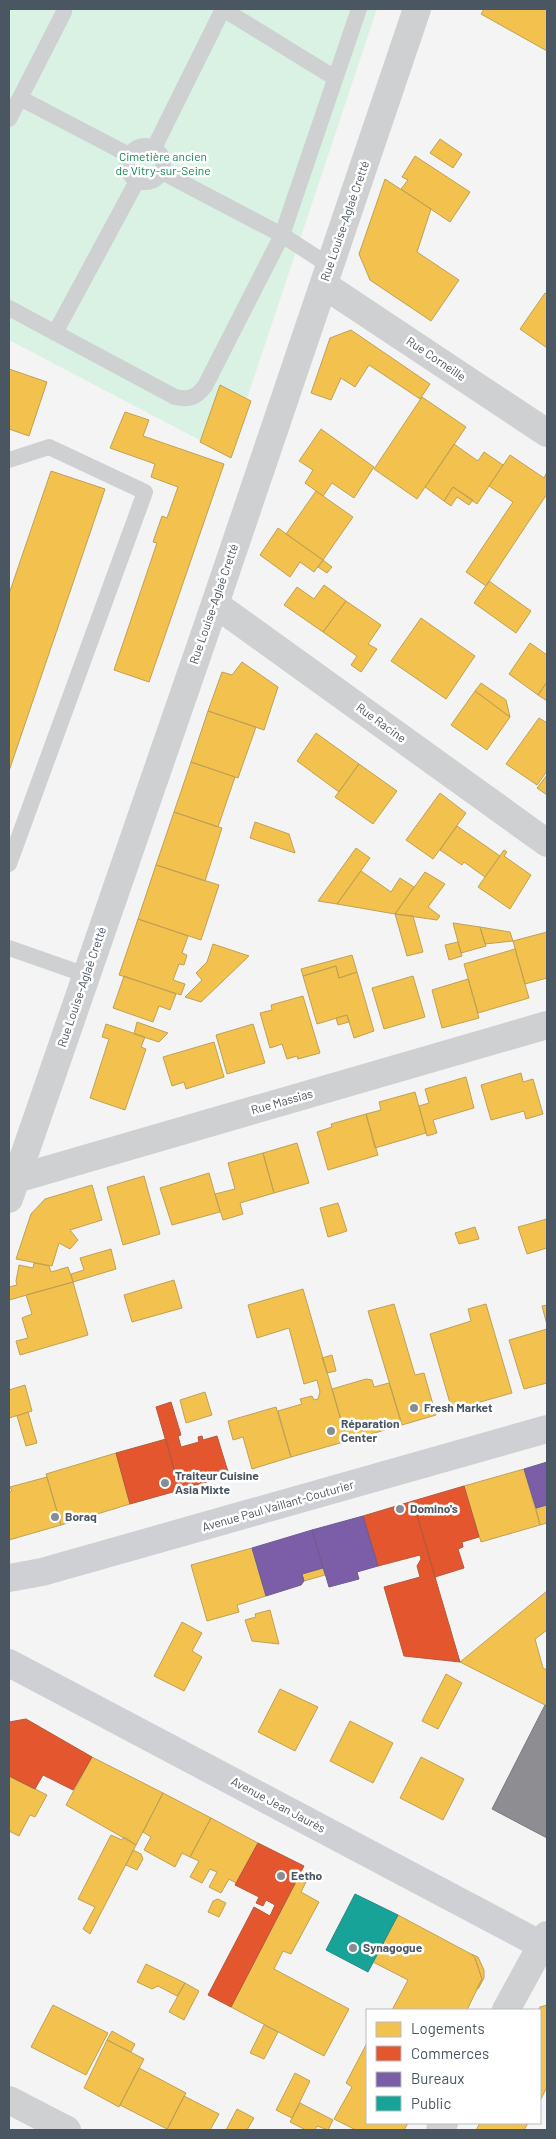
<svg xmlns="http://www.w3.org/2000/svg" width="556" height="2139" font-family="Barlow,sans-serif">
<rect width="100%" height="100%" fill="#f4f4f4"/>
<path fill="#d9f2e3" d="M9,9H377L228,455L9,340Z"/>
<path fill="#f2c14e" stroke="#c0a154" d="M484,9H547V51L481,14Z
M440,139L462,154L453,168L430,153Z
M415,156L470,192L450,222L401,189L408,180L402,177Z
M385,179L431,209L417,252L459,280L431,321L370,280L359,254Z
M545,293L547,295V348L520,329Z
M351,330L430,384L420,399L369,365L355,387L341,378L331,400L311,393L330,338Z
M9,369L47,382L29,436L9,429Z
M220,385L251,401L231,458L200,442Z
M422,397L466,427L417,499L374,469Z
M125,412L149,420L143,436L224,464L149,682L114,670L157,543L153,542L162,516L167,518L178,487L151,477L155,464L110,448Z
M321,429L374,467L354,498L332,483L323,496L305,483L313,470L299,461Z
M454,444L478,461L484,452L503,465L477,504L453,487L444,501L425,487Z
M510,455L544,478L547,472V494L486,586L466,572L513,502L489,486Z
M51,471L105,489L9,771V594Z
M453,487L473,500L469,505L457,497L451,506L444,501Z
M316,491L353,517L323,560L286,534Z
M278,528L323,560L314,572L300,562L290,577L260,555Z
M323,560L332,567L327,573L318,567Z
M489,581L531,611L516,633L474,603Z
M324,585L346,601L323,632L284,605L297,587L314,599Z
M346,601L381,625L368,644L377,649L361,672L351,665L357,656L323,632Z
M421,618L475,656L446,699L391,661Z
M530,643L547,655V682L538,695L509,674Z
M242,662L278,687L264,730L208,711L222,672L232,675Z
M547,682V701L538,695Z
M481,683L506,700L510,717L475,691Z
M475,691L510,717L487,750L451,725Z
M208,711L256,727L238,778L191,762Z
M539,718L547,723V771L537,785L506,764Z
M316,733L359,764L339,792L297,761Z
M191,762L235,777L218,827L174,812Z
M359,764L397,791L373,824L335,797Z
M547,775V795L537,788Z
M440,793L466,813L433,859L406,840Z
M174,812L222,828L205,881L156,865Z
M255,822L289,834L295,853L250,838Z
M457,826L500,856L485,877L464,862L462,865L440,850Z
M356,848L370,858L337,904L318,901Z
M504,850L507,852L504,856L531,875L510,909L478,887Z
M156,865L219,885L201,940L138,919Z
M361,871L391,892L400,878L414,887L395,914L337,904Z
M425,872L445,884L428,907L440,916L437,920L395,914Z
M395,914L413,916L423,952L407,956Z
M138,919L188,936L182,953L187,955L184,965L179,964L173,980L185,984L181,995L119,975Z
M453,923L480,927L486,946L461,953Z
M480,927L510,932L513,941L485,944Z
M547,932V978L525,984L513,941Z
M458,942L462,956L449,960L445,945Z
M213,944L249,956L201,1002L185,997L202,980L196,973L207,962Z
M515,949L529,998L478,1013L464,964Z
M352,955L357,972L339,978L336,966L303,976L301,969Z
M336,966L339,978L357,972L374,1031L354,1038L347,1015L317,1024L303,976Z
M124,976L176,994L170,1010L159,1006L153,1022L113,1008Z
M413,976L425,1017L384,1029L372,988Z
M468,979L479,1018L442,1028L432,990Z
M303,996L320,1053L298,1059L297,1056L287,1059L282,1044L270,1048L260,1013L272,1010L271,1005Z
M347,1015L349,1022L338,1025L336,1018Z
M137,1022L168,1033L159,1042L134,1034Z
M106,1024L145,1037L141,1047L146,1049L125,1110L90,1098L109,1039L102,1037Z
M253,1024L265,1063L227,1074L216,1035Z
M214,1042L224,1077L186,1089L184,1082L172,1086L163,1057Z
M521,1073L523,1082L533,1079L543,1114L526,1119L524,1111L491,1120L481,1085Z
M466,1077L474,1108L433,1120L437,1133L427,1136L419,1106L429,1103L425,1089Z
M415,1092L426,1133L375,1148L366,1114L381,1110L379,1102Z
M366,1114L378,1155L328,1170L317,1132L332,1127L331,1124Z
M297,1143L309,1183L274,1193L263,1153Z
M263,1153L274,1193L240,1203L243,1214L223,1220L215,1194L235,1189L228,1163Z
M209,1173L220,1212L172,1225L160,1188Z
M144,1176L160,1234L123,1245L107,1187Z
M92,1185L102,1220L70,1230L78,1240L70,1249L59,1243L52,1266L16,1259L31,1214L45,1199Z
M338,1203L347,1231L328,1237L320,1208Z
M547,1219V1248L527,1254L518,1227Z
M475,1227L479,1239L459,1244L455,1233Z
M111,1249L116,1269L73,1282L71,1274L84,1270L80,1258Z
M34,1263L49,1266L51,1272L68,1267L73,1282L9,1300V1287L17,1285L16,1281L19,1265L33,1268Z
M174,1280L182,1308L132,1322L124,1295Z
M73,1282L88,1335L20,1355L16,1341L28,1338L22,1318L32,1314L26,1295Z
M303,1289L347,1441L291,1457L278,1411L302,1404L300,1399L312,1396L314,1400L318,1399L320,1392L317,1380L304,1384L289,1328L257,1338L248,1305Z
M394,1304L415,1375L424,1373L436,1415L402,1425L368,1311Z
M486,1304L512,1393L452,1410L430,1334L471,1321L468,1309Z
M547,1305V1325L542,1306Z
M547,1329V1383L524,1389L509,1340Z
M332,1355L336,1371L327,1373L322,1358Z
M366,1379L372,1380L374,1387L389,1383L402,1425L347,1441L332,1389Z
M25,1385L32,1411L9,1418V1390Z
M205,1392L212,1415L186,1423L180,1400Z
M276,1407L291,1457L252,1469L243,1437L233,1440L228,1421Z
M28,1412L37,1443L26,1446L17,1416Z
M116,1453L130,1504L61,1525L46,1474Z
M524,1469L540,1525L481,1542L464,1486Z
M47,1477L61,1525L9,1540V1492L12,1491L10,1487Z
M547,1505V1523L540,1525L536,1508Z
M252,1548L266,1596L237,1605L239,1612L207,1621L191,1565Z
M323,1568L325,1575L304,1581L302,1574Z
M547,1591V1630L535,1639L543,1668L547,1670V1706L460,1662Z
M270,1610L279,1644L252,1641L245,1620L256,1617L255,1614Z
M182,1622L202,1633L192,1651L202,1657L184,1691L154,1676Z
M446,1674L462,1683L438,1729L422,1721Z
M280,1689L318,1707L295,1751L258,1732Z
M350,1721L393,1743L373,1783L330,1761Z
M92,1757L163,1793L136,1845L66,1805Z
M421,1757L464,1779L443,1820L400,1798Z
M9,1776L47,1795L35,1817L30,1815L19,1836L9,1831Z
M163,1793L211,1818L190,1857L182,1853L175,1867L144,1850L151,1837L143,1832Z
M211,1818L258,1843L236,1883L229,1879L221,1893L209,1887L217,1872L210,1869L202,1883L190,1877L199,1861L190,1857Z
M111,1835L122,1840L124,1837L136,1845L90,1934L83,1929L95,1907L78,1899Z
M133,1850L141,1854L143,1859L137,1870L126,1865Z
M298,1878L306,1882L301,1892L319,1902L291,1954L283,1951L274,1969L349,2009L324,2056L231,2007Z
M218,1899L226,1903L219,1917L208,1912L213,1901Z
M398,1915L471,1954L475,1958L482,1979L467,2010H392L408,1980L373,1962Z
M471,1954L478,1957L484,1970V1978L478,1989H477L482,1979L475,1958Z
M146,1964L185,1983L177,1996L158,1986L152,1989L137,1982Z
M185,1983L199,1991L184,2020L169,2012Z
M53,2005L108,2033L86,2075L31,2047Z
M547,2005V2087L540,2101L539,2010L540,2007Z
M264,2025L278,2032L264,2059L250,2053Z
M112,2031L135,2044L131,2052L107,2040Z
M107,2040L144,2059L119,2107L84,2088Z
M367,2043V2123H408L404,2130H356L334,2119L352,2087L346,2083Z
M139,2068L186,2093L167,2129L120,2105Z
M295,2073L310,2081L292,2118L276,2110Z
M184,2096L219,2114L210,2130H167Z
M300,2103L333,2120L328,2130L317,2126L315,2130H306L290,2122Z
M237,2109L254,2118L247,2130H226Z
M480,2123H528L524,2130H476Z"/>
<path fill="#e4572e" stroke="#b6573d" d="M171,1402L181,1435L178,1436L181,1447L199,1442L198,1437L202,1436L203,1440L217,1436L229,1475L180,1490L156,1407Z
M166,1439L180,1490L130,1504L116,1453Z
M464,1486L479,1537L462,1542L463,1547L458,1549L464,1568L435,1577L413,1501Z
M413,1501L435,1577L460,1662L404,1656L384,1587L420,1577L417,1566L421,1559L420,1555L378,1566L363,1516Z
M26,1719L92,1757L73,1790L43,1775L35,1789L9,1776V1722Z
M258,1843L304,1866L231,2007L208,1995L254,1907L270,1916L275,1905L266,1900L263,1906L256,1903L259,1897L235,1885Z"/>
<path fill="#7b5ea7" stroke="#6c5c92" d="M547,1462V1505L536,1508L524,1469Z
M363,1516L378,1566L357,1572L359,1579L329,1587L312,1530Z
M312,1530L323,1568L302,1574L304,1581L301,1585L266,1596L252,1548Z"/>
<path fill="#17a398" stroke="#268c88" d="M355,1894L398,1915L368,1972L326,1950Z"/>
<path fill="#8d8d92" stroke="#797c83" d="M545,1705L547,1706V1838L492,1809Z"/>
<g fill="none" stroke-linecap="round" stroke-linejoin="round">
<path stroke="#ced0d2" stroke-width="16" d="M223,9L335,78
M20,98L64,12
M9,119L20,98L129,155
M127 164a18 18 0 1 1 36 0a18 18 0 1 1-36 0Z
M154,148L223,9
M162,172L282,235L330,266
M9,308L175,397C189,400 196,398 205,386L282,235L359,9
M55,333L137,181
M9,460L49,447L145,492L9,864
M9,948L86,975"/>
<path stroke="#ced0d2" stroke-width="28" d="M324,285L547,433
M215,604L547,843
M16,1179L547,1025
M9,1199L215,604L417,9
M506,2010L547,1935
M9,2100L67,2130
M440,2130L444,2123"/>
<path stroke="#ced0d4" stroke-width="28" d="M9,1578L42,1572L547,1429
M9,1663L547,1948"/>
</g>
<g fill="#868d94" stroke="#fff" stroke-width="2">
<circle cx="414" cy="1408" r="5"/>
<circle cx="331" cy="1431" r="5"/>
<circle cx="165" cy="1483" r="5"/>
<circle cx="400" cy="1509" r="5"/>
<circle cx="55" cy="1517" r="5"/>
<circle cx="281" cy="1876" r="5"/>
<circle cx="353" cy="1948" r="5"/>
</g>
<g text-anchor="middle" stroke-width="5" stroke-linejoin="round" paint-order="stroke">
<g font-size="12" fill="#17864f" stroke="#fff">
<text x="163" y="161">Cimetière ancien<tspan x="163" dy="14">de Vitry-sur-Seine</tspan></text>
</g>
<g font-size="12" fill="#4a5661" stroke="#fff">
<text transform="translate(345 221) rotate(-71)" y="4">Rue Louise-Aglaé Cretté</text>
<text transform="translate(436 359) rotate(34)" y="4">Rue Corneille</text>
<text transform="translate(214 604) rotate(-71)" y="4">Rue Louise-Aglaé Cretté</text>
<text transform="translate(381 723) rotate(36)" y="4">Rue Racine</text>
<text transform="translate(82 987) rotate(-71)" y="4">Rue Louise-Aglaé Cretté</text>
<text transform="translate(282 1102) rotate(-16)" y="4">Rue Massias</text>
<text transform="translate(278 1506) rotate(-16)" y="4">Avenue Paul Vaillant-Couturier</text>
<text transform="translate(278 1805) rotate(28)" y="4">Avenue Jean Jaurès</text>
</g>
<g font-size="12" font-weight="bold" fill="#4a5661" stroke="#fff" text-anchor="start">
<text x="424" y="1412">Fresh Market</text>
<text x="341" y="1428">Réparation<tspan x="341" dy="14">Center</tspan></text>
<text x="175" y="1480">Traiteur Cuisine<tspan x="175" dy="14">Asia Mixte</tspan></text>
<text x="410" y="1513">Domino's</text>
<text x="65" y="1521">Boraq</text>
<text x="291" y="1880">Eetho</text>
<text x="363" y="1952">Synagogue</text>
</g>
</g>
<rect width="556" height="2139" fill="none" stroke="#4a5661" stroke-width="20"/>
<rect x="366" y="2009" width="175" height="115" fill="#ffffff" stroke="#b7bbc0"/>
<rect x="376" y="2022" width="25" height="15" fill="#f2c14e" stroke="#b7bbc0"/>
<text x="411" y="2034" font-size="15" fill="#4a5661">Logements</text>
<rect x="376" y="2046" width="25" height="15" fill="#e4572e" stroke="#b7bbc0"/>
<text x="411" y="2059" font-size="15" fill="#4a5661">Commerces</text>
<rect x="376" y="2072" width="25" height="15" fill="#7b5ea7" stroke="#b7bbc0"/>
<text x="411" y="2084" font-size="15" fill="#4a5661">Bureaux</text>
<rect x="376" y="2096" width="25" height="15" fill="#17a398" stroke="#b7bbc0"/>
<text x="411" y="2109" font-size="15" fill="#4a5661">Public</text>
</svg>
